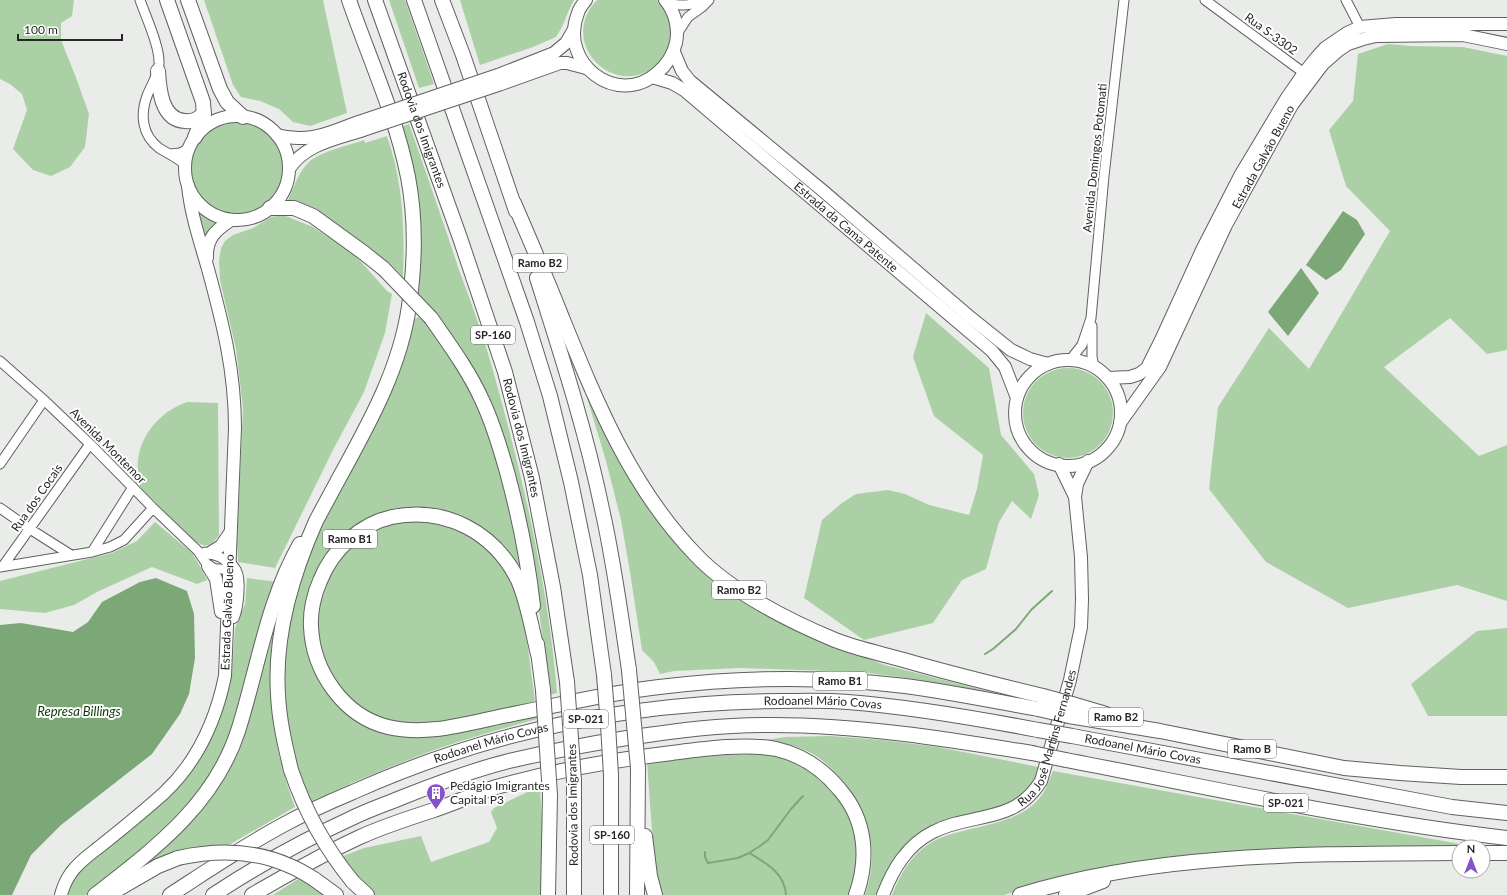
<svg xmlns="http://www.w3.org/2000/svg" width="1507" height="895" font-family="Lato,sans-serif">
<rect width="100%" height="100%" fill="#eaece9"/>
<path fill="#abd0a6" d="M0,0H74L72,16L61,23V40L75,75L89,114L85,147L70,167L51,176L33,170L13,149L27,110L22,94L10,84L0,79Z
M204,0H323L347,113L310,126L293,122L279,109L260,101L241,97L233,85Z
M389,0H405L434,84L419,88Z
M460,0H574L569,10L562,27L556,37L533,47L480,65Z
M597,0H657C668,10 673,24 671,39C669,48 665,56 659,62C618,104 555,44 597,0Z
M1388,44L1411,46L1463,47L1507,56V350L1487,354L1450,318L1384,367L1479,456L1507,445V601L1457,585L1348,608L1266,562L1209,489L1218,407L1269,328L1309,369L1390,231L1346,186L1329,130L1353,101L1358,54Z
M189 167a47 47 0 1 1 94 0a47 47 0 1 1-94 0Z
M409,124C426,172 443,221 459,270C471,302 483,334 492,367C522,474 548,582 557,693L550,695L538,603L515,483L429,307L417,293L401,127Z
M387,136C403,182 405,228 403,277L390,263L387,264L288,200C294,187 299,171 309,162C319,152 350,145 364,140L365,143Z
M202,214L214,221L221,223L205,244L199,215Z
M283,215L313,227L354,254L387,291L392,294L385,333L364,392L334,448L275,568L238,562L237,544L243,408L236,349L220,280L219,261L221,248L225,241L233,235L253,228L271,217Z
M926,313L989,368L1001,435L1034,474L1039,495L1031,519L1012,501L999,522L986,569L962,580L933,623L864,640L804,598L822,520L842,503L856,494L888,490L905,494L929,505L969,515L977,489L983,455L934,416L913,357Z
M419,317L427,323L447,351L470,390L489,432L499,458L530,605L484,532L400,513L333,550C327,570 321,590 314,611C311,619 307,628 306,637C304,650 316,673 322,685C332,702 348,717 366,725C376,730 386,734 397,736C439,743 496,723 537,713V719C505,728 472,737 440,748C395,764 351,783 308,803L291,756L281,661L299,574L412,320Z
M576,361L693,558L839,648L885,665L1010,697L914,679L861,672L740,668L674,671L660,674L654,662L642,650L630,572L621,520L606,461Z
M1023 413a45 45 0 1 1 90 0a45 45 0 1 1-90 0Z
M187,402L218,403L219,535C211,546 207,549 195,541C181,527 167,514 153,500C149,496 143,492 140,487C138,483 139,476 138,472C135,440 158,412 187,402Z
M413,520L436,522L455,527L492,550L515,586L525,625L535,701L511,709L422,729L366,716L331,685L314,632L325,578L351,544L367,533L388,524Z
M155,522L192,553L201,568L207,580L197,584L152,567L99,591L74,605L45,613L0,609V581L112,553L137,541Z
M247,578L278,582L227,741L213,772L194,800L136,856L87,895H67L70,884L80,870L162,802L228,686L232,670L235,628L245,604Z
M276,614C265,680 271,744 295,807L227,846L148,864L144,863L201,808Z
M1507,628V716H1428L1411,684L1477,631Z
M831,736L883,740L938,747L1039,767C1037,773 1035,779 1032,784C1011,819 950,810 919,833C898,848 886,871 877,895H865C880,852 870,813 841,779C833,769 822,759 811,753C797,746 782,742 767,740L785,737Z
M766,754C779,757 792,760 804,766C825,778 846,803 853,826C857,837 858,851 857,863C857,874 853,884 849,895H663L656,874L654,858L647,762L723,755Z
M1053,771L1477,847L1305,849L1027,888L1004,895H892C900,875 910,856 929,844C939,837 951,834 963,831C991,824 1029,819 1045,790C1048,784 1050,777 1053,771Z
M540,786L543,838L542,895H373L356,878L341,857L364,848L421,836L431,862L489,842L497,828L491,812L494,808Z
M298,879L315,887L325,895H273Z"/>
<path fill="#7ca776" d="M1343,211L1357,220L1365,234L1341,270L1326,280L1306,265Z
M1301,268L1319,293L1288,336L1268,312Z
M156,578L187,591L194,614L195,658L189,694L180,714L152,754L61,825L31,855L12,895H0V625L21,623L73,632L88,622L102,602L140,582Z"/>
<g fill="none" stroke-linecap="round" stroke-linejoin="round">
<path stroke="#7ca776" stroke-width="2" d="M985,654L993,649L1016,629L1031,610L1052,591
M705,852V857L708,863L738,858L749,853L760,846L768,840L791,809L803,796
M749,853C766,863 785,873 786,895"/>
<defs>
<path id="minor" d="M140,0C146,17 160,47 159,64C158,76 151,85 147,96C140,115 142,135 159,148C168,154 177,157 185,165
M1205,0L1304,73
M1346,0L1360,27
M669,4C680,5 690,7 700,0
M677,34L688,17L702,7L709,0
M170,154L180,153L188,149
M1092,326V357L1094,367
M1070,360L1082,345L1091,318L1104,176L1124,0
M0,361L44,400L90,444L153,508L198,551L208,566L216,569H229
M0,464L44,400
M0,508L30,529L71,555
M92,552L133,487
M205,552L220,557L229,563
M3,566L90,444
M0,567L92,552L110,547L124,540L153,508"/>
<g id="major">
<path d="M586,0C583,4 579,8 578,13C558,63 617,108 657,73C667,65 673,55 676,43C679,28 675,12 665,0"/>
<path d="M674,52L682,71L690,81L823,191L971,318L1011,350L1030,359L1048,364"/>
<path d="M498,75L554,53L566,43L573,31"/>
<path id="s1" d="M652,77L672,83L684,90L992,351L1005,367L1017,398"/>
<path d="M501,84L560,63H567L586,68"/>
<circle cx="237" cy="168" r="52"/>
<path d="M277,135C284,137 292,138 299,138C319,139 341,128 359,122"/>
<path d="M289,169C305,144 336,139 363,130"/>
<path d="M207,258C206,238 216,230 231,220"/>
<circle cx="1068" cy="413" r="53"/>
<path d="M1108,378L1130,377L1139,374L1147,368L1161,340L1202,250L1241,174L1286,99L1304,73L1316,58L1325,48L1347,33L1360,27L1396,24H1507"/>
<path id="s2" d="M1120,423L1160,367L1226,225L1292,105L1323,64L1339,50L1348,44L1363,39L1376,36L1463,35L1507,44"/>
<path d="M1059,464L1075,497"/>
<path d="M210,553L221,546L230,533"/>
<path d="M229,563C231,566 234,568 235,571C240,580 237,607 233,617"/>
<path d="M208,566L216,579L221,612"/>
<path id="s3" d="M61,895C63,887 66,880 71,873C79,861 92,853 103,844C123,828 144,811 164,793C197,762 216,720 225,676L235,428C235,371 223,324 208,269C200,241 191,215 188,186"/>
<path id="s4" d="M883,895C893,869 907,845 933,832C971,812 1014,825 1041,781L1070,680L1081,627L1082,599L1081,557L1075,497L1077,484L1088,461"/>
</g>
<g id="highway">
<path d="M167,0L203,102L204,117L195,137"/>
<path d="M188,0L220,89L227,102L243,117"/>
<path id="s5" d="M375,0L460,238L505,372L532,478L553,587L567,682"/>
<path d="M414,0L527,322L550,396L571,482L590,575L604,675"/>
<path d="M442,0L463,55L516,211"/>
<path d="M158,71C159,88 161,120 185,121C193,122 199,119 204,113"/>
<path d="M514,203C530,240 546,277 561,315C596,401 630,487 696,555C730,591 789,621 835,640C858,649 883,654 907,661C952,674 997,685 1043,696"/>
<path d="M270,208H294L313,216L364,253L384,269"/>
<path d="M537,278C561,354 586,431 602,509C614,562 621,616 629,670"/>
<path d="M431,318C449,344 469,371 482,400C493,423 500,447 507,472C519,516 528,561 533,606"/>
<path d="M537,644L543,690"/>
<path d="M538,654C532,630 528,603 518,580C494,532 445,506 392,517C360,524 332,550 320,581C314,594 310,612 311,627C313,671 343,716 388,727C427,736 465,724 503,716C555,706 607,693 659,687C740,677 824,676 905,686C950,692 994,701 1038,709"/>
<path d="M1072,704L1106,714"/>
<path d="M1069,716L1160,731L1344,768L1400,773L1461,777H1507"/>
<path id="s6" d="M1072,736L1452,807L1507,813"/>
<path d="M1066,760C1212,788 1359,821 1507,838"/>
<path d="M291,770C285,745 279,720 278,694C274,634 292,575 316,521C323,508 330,495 337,482C367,427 400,370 409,306C415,264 416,219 408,177C396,116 369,58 349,0"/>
<path d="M611,775V895"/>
<path d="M645,836L650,876L655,895"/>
<path d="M1483,853H1507"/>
<path d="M314,879L336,895"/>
<path d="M353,882L367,895"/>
<path d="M95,895C154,849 214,805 238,731C258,668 267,602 300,544"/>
<path d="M108,895L158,866L178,858"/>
<path id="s7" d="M170,895C207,871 244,846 283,825C305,813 329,802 353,792C489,731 631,702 779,701C802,701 825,700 848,702C912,707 975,718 1038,730"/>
<path d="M213,895C257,866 304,840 352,818C368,810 386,804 403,797C438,783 473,770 509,761C548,752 588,744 627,738C675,731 723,724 772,725C860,725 946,739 1032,753"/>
<path d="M252,895C288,874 323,854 360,837C384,826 409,818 434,810C454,803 473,795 493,788C552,771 612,760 672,753C703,749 745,743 776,749C803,755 823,769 840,790C866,820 869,859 856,895"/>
<path d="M548,895L550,795"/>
<path d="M574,895V781"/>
<path d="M637,895L638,768"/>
<path d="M1020,895C1159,852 1314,854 1459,853"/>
<path d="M1066,895L1103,881"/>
</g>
</defs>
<use href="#minor" stroke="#5f615f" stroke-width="11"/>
<use href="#major" stroke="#5f615f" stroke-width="14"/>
<use href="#highway" stroke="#5f615f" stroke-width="16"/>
<use href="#minor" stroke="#fff" stroke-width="9"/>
<use href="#major" stroke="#fff" stroke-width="12"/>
<use href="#highway" stroke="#fff" stroke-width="14"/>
<defs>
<path id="major-bridge" d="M359,122L498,75
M363,130L501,84"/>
<path id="highway-bridge" d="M384,269L431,318
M629,670L638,768
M604,675L608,725L611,775
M567,682L574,781
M543,690L550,795
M1043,696L1072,704
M1038,709L1069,716
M1038,730L1072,736
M1032,753L1066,760
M291,770C305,811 325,848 353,882
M178,858C215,850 255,850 290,866C298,869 306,874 314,879"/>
</defs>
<use href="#major-bridge" stroke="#5f615f" stroke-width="14" stroke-linecap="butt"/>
<use href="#highway-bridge" stroke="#5f615f" stroke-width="16" stroke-linecap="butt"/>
<use href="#major-bridge" stroke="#fff" stroke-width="12"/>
<use href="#highway-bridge" stroke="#fff" stroke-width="14"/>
</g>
<defs>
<symbol id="building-pin" viewBox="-11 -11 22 30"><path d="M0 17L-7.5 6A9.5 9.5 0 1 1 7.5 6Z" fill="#8552ca" stroke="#fff"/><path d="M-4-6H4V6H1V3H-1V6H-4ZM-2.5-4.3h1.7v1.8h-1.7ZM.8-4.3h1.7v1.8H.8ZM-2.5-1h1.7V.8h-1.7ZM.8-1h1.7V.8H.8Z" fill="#fff"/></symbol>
</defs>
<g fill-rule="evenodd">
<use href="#building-pin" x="425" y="782" width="22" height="30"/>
</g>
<g text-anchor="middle" stroke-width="4" stroke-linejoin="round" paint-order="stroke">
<g fill="#fff" stroke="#676867" stroke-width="1">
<rect x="513" y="254" width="54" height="18" rx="3"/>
<rect x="471" y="326" width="44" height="18" rx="3"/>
<rect x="323" y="530" width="54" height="18" rx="3"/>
<rect x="712" y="581" width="54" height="18" rx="3"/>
<rect x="813" y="672" width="54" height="18" rx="3"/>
<rect x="1089" y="708" width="54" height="18" rx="3"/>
<rect x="564" y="710" width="44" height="18" rx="3"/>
<rect x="1228" y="740" width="48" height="18" rx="3"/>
<rect x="1264" y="794" width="44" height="18" rx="3"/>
<rect x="590" y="826" width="44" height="18" rx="3"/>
</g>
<g font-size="11" font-weight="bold" fill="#262726">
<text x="540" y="267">Ramo B2</text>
<text x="493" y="339">SP-160</text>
<text x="350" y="543">Ramo B1</text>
<text x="739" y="594">Ramo B2</text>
<text x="840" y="685">Ramo B1</text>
<text x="1116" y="721">Ramo B2</text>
<text x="586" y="723">SP-021</text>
<text x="1252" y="753">Ramo B</text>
<text x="1286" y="807">SP-021</text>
<text x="612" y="839">SP-160</text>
</g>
<g font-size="12" fill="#262726" stroke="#fff">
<text transform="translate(1271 34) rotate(36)" y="4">Rua S-3302</text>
<text dy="4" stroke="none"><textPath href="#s5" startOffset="138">Rodovia dos Imigrantes</textPath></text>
<text dy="4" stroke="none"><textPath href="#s2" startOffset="303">Estrada Galvão Bueno</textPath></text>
<text transform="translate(1095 158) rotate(-84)" y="4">Avenida Domingos Potomati</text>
<text dy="4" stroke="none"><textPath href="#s1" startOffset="247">Estrada da Cama Patente</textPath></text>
<text dy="4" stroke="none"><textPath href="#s5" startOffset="462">Rodovia dos Imigrantes</textPath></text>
<text transform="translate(108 446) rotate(45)" y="4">Avenida Montemor</text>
<text transform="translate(37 498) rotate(-55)" y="4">Rua dos Cocais</text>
<text dy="4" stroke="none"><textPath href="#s3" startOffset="345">Estrada Galvão Bueno</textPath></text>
<text dy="4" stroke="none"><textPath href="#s7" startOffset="693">Rodoanel Mário Covas</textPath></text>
<text dy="4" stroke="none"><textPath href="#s4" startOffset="247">Rua José Martins Fernandes</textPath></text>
<text dy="4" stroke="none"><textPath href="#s7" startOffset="357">Rodoanel Mário Covas</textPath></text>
<text dy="4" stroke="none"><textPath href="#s6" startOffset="72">Rodoanel Mário Covas</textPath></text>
<text transform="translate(573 805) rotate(-91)" y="4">Rodovia dos Imigrantes</text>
</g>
<g font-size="12" fill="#262726" stroke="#fff" text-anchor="start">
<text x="450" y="790">Pedágio Imigrantes<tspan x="450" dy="14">Capital P3</tspan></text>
</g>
<g font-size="13" font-style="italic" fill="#0d3b08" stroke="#fff">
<text x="79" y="716">Represa Billings</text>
</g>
</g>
<g transform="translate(1471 859)"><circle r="19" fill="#ffffff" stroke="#a8a9a8"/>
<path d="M0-3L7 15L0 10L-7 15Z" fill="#8552ca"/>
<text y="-6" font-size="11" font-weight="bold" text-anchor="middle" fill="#262726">N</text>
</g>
<path d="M18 34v6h104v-6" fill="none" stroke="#262726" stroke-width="2"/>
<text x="24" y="34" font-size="12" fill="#262726" stroke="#ffffff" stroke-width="3" paint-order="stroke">100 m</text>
</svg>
